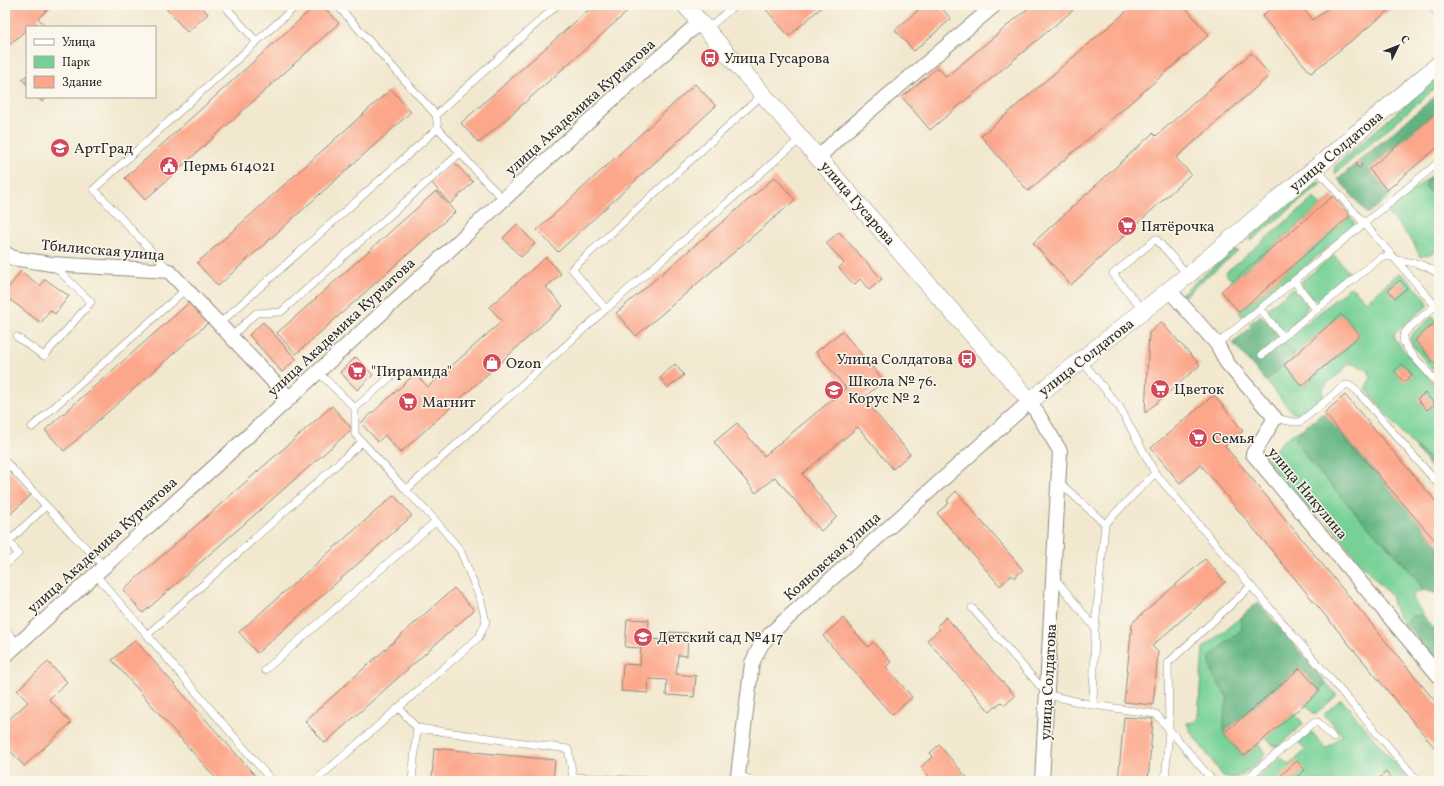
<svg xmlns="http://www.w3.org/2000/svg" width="1444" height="786" font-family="Vollkorn,serif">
<rect width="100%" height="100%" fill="#fbf7ec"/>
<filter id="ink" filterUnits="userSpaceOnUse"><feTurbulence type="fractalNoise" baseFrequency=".025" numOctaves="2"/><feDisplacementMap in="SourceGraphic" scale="8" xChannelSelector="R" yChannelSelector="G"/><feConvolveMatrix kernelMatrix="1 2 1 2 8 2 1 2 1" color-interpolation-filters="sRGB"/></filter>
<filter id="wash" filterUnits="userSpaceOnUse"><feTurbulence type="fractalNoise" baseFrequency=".012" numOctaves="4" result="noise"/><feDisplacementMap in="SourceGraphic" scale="16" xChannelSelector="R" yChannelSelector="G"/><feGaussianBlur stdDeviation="0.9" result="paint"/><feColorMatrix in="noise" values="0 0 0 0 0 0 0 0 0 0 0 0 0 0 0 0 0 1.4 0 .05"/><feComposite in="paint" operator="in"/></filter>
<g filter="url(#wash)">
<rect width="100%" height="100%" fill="#f2e8cf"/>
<path fill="#77d197" stroke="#517e61" d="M1439,76V85L1335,174L1334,170L1336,165Z
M1439,169V248L1433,253L1420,257L1413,242L1387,212Z
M1319,182L1322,183L1251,241V236L1314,183Z
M1333,196L1232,281L1225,273L1314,198L1321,206Z
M1350,216L1354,222V226L1243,317L1239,312Z
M1232,251H1238L1183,297L1180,295Z
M1334,255L1351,275L1320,300C1311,303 1301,289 1302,281Z
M1399,273L1405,276L1427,301V306L1394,334L1395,340L1439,389V471L1423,453L1409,441L1368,392L1366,386L1371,378L1368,370L1355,364H1348L1342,372L1329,381L1322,391L1324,397L1303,414L1293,413L1266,381L1284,365L1303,386L1360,335L1341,314L1295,355L1284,342L1350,287C1356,290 1360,297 1367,301Z
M1292,289C1296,291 1298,294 1301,297C1303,300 1306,302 1307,305C1309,314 1289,328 1282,333L1264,311Z
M1433,316L1437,321L1415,340L1439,369V377L1412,345L1410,338L1413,333Z
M1302,429L1296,438L1310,462L1417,579L1423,590L1413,594L1414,600L1423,615L1412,616L1404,625L1394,608L1391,596L1356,558L1320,509C1318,510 1313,511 1311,510C1298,508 1274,470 1266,459C1277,446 1287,436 1302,429Z
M1240,618L1243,629L1213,675L1228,698L1225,714L1224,733L1244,756L1258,744L1265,752L1264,756C1253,767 1240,783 1223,776L1190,731L1187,723L1194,722L1198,717L1203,648Z
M1326,683L1336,694V696L1315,715L1304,704L1320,691Z
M1341,699L1410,781H1253L1281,757L1289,765L1306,750L1298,742L1309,732L1313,733L1326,749L1342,735L1324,714Z
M1294,713L1303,723L1301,726L1278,746H1274L1266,737Z"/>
<path fill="#61b380" stroke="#466f56" d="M1439,93V110L1369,169L1391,195L1368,214L1338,179Z
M1439,171V197L1433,196L1425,186L1430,176Z
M1261,315L1295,355L1266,381L1233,343L1251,327L1249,324Z
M1324,413L1439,545V594L1423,590L1417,579L1394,552L1373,532L1310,462L1295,438L1302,429Z
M1409,441L1423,453L1439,471V477Z
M1258,602L1326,683L1320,691L1300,668L1224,733V716L1228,698L1213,675L1209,658L1242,629L1240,618Z
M1423,615L1439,635V666L1422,647L1414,633L1404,625L1412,616Z"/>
<g id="blocks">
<path fill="#fca78b" d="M8,5H53L38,18L46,27H27V29L5,49V8Z
M163,5H200L208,14L187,32Z
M316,5H322L339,23L145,200L125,178Z
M594,5H621L627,12L479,143L461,123Z
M762,5H824L789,36Z
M924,5H939L951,19L914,51L895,30Z
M1032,5H1079L930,130L902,97L938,67L946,77Z
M1134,5H1183L1209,35L1028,191L981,136Z
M1275,5H1300L1313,20L1332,5H1390L1392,8L1311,73L1262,16Z
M1251,53L1270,75L1176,158L1191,174L1071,285L1033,243L1153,133L1156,136Z
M27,75V85L22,79Z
M695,84L716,106L558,252L537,230Z
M391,89L411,112L218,286L197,263Z
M38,97H48L42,102Z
M1439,110V146L1387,190L1369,169Z
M454,162L473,182L450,204L431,182Z
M1356.5 165a2.5 2.5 0 1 1 5 0a2.5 2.5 0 1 1-5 0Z
M775,177L795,200L636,336L616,313Z
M436,191L455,212L296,354L277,333Z
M1333,196L1350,216L1239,312L1221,291Z
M517,224L535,244L521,257L503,238Z
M839,232L882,279L869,290L860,279L854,285L839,268L844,263L826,243Z
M546,257L561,274L546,287L563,306L400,453L385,435L378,442L361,423L415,374L428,387L502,321L489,307Z
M21,271L40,286L45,279L69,296L55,314L50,310L41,323L5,296V292Z
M1400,280L1407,288L1395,298L1388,290Z
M191,301L209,322L64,451L45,430Z
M1341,314L1360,335L1302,386L1284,365Z
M1437,321L1439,323V369L1415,340Z
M263,322L296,359L282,372L249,335Z
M1161,322L1200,365L1145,413L1149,333Z
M842,331L884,381L863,398L910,454L893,469L858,427L802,474L837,517L821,531L775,477L756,493L714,442L737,423L764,456L846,388L816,352Z
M356,357L373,375L357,390L340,372Z
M675,364L684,375L668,388L660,378Z
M1402,364L1412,375L1404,382L1394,371Z
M1425,393L1435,404L1427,410L1417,399Z
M1214,395L1243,431L1225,446L1439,706V753L1201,465L1180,483L1151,448Z
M1345,395L1439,505V545L1324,413Z
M332,406L352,429L143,613L123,590Z
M5,465L31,495L5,519Z
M956,491L1023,570L1014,578L1012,575L1000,586L937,513L949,503L947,500Z
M394,495L412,516L257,653L239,632Z
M5,542L11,549L5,554Z
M1205,559L1225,582L1152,646L1158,652L1153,705L1124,702L1132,623Z
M454,588L474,610L325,743L305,721Z
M946,617L1015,696L1005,705L1001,702L990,712L927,640L940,629L937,626Z
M843,618L868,647L873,642L891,662L886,667L912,697L892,715L823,636Z
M627,619L649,620L648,639L668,640V632L688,633L687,656L678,655L676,674L696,676L694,697L666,695L667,680L649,679L648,693L621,691L623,664L640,665L641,648L625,647Z
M135,640L260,781H218L112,660Z
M48,662L67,682L49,699L71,723L24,766L5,745V723L28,702L17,690Z
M1300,668L1320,691L1244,756L1224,733Z
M1124,717L1153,719L1148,781H1118Z
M939,745L970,781H933L921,767L933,756L930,753Z
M434,748L555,760L553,781H463L432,778Z
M1297,761L1305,770L1292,781H1283L1279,777Z
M1386,772L1393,781H1376Z"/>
</g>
</g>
<g filter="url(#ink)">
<use href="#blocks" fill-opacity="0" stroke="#8e8a7d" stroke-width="1"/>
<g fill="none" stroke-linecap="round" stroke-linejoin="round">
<defs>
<path id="service" d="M224,5L256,41
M337,5L436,115
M707,29L735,5
M763,94L572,269L606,309L801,138
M1316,168L1396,260C1411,262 1428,264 1439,275
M504,199L488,184L438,128L436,115L557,5
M1396,260L1439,310
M169,270L94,189L297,5
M1294,281L1316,309
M1435,306L1409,328L1404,334L1403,341L1409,351L1439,385
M1260,309L1283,337L1381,257H1393
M1144,311L1113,274L1156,239L1188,275
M219,324L438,128
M17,337L44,356L91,302L53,265
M231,337L256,313L281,312L460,153
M1217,344L1439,162
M1262,355L1283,337
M1082,361L1120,408L1155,473
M318,372L355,408L395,373
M355,408V434L406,490L606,309
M1275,418L1293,422H1300L1340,389L1345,385H1350L1357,391L1439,485
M32,427L186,289
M5,461L73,535L105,567
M1058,481L1105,524L1155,473L1251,586L1168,663L1169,729L1165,781
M5,565L18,554L9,541L46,506
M96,575L272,781
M1054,577L1095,628L1093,705
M1251,586L1418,781
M972,608L1048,695L1093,705L1156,714L1213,781
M1095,628L1105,524
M5,629L18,644
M147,635L362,442
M265,670L436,521L406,490
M399,708L417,728L412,781
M417,728L568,749L573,777L653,781
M738,775L754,781
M315,781L479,637L486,622L481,601L460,550L436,521
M1244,781L1314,722H1318L1333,738"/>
<path id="minor" d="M818,158L839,137L995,5
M5,253L13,258L51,264L169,271L289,398
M1170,291L1217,344L1227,363L1275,418L1253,454L1439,676
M5,656C110,561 216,466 320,370C447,254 570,134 700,22
M739,781L738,775L752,663L761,645L771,633L1030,401L1060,451L1042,781"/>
<path id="tertiary" d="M685,5L1030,401L1188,275L1439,64
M1437,5L1439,7"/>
</defs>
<use href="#service" stroke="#8e8a7d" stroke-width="8"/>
<use href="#minor" stroke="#8e8a7d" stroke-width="16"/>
<use href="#tertiary" stroke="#8e8a7d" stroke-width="18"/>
<use href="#service" stroke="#fff" stroke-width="7"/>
<use href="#minor" stroke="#fff" stroke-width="14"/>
<use href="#tertiary" stroke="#fff" stroke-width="17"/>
</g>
</g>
<defs>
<symbol id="bus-disc" viewBox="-11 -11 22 22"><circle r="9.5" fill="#d1495b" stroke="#fbf7ec"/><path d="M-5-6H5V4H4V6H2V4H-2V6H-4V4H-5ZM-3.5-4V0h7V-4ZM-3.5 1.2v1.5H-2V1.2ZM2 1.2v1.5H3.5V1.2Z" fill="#fff"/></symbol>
<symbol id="school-disc" viewBox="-11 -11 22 22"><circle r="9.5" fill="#d1495b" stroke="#fbf7ec"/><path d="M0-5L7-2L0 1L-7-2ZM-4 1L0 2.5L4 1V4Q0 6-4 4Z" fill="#fff"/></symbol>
<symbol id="civic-disc" viewBox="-11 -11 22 22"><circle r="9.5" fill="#d1495b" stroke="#fbf7ec"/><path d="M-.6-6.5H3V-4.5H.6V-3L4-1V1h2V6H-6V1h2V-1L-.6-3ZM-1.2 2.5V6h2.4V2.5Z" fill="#fff"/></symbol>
<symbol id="supermarket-disc" viewBox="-11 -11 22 22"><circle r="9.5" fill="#d1495b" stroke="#fbf7ec"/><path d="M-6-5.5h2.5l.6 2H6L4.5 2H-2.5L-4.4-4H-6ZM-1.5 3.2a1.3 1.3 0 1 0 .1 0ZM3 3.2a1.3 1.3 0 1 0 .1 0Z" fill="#fff"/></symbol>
<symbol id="shop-disc" viewBox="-11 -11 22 22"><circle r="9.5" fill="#d1495b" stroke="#fbf7ec"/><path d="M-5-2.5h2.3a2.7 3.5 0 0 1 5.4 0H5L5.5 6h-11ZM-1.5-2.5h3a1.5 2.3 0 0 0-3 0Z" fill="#fff"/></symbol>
</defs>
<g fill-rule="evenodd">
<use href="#bus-disc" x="699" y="47" width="22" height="22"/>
<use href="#school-disc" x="49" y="137" width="22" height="22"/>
<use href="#civic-disc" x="158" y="155" width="22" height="22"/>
<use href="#supermarket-disc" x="1116" y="215" width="22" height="22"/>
<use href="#bus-disc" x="956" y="348" width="22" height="22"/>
<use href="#shop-disc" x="481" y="352" width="22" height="22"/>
<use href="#supermarket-disc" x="346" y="360" width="22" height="22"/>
<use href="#supermarket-disc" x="1149" y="378" width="22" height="22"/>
<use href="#school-disc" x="823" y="379" width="22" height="22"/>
<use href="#supermarket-disc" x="397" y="391" width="22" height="22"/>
<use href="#supermarket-disc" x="1187" y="427" width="22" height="22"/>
<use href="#school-disc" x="632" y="626" width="22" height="22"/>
</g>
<g text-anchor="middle" stroke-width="3" stroke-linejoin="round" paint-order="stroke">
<g font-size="15" fill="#2b2b2b" stroke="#fbf7ec" text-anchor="start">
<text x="724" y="63">Улица Гусарова</text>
<text x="74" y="153">АртГрад</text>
<text x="183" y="171">Пермь 614021</text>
<text x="1141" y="231">Пятёрочка</text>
<text x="953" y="364" text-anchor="end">Улица Солдатова</text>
<text x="506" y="368">Ozon</text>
<text x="371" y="376">"Пирамида"</text>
<text x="848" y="386">Школа № 76.<tspan x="848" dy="17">Корус № 2</tspan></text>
<text x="1174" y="394">Цветок</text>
<text x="422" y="407">Магнит</text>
<text x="1212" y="443">Семья</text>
<text x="657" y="642">Детский сад №417</text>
</g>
<g font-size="15" fill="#2b2b2b" stroke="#fbf7ec">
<text transform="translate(580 107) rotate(-42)" y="5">улица Академика Курчатова</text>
<text transform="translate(1336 151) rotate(-40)" y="5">улица Солдатова</text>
<text transform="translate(858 203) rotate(49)" y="5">улица Гусарова</text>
<text transform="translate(103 250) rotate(5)" y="5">Тбилисская улица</text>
<text transform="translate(341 327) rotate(-43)" y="5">улица Академика Курчатова</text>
<text transform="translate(1086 357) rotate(-38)" y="5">улица Солдатова</text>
<text transform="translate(1308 493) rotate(50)" y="5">улица Никулина</text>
<text transform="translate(102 545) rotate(-42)" y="5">улица Академика Курчатова</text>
<text transform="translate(832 556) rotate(-42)" y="5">Кояновская улица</text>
<text transform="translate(1048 682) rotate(-87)" y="5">улица Солдатова</text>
</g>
</g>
<rect width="1444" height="786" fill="none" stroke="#fbf7ec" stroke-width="20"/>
<rect x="26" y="26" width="130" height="72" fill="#fbf7ec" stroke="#a8a59f"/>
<rect x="34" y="39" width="20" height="6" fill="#ffffff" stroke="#a8a59f"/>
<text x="62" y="46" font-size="12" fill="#2b2b2b">Улица</text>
<rect x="34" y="56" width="20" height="12" fill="#77d197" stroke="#a8a59f"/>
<text x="62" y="66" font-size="12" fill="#2b2b2b">Парк</text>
<rect x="34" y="76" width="20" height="12" fill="#fca78b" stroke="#a8a59f"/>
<text x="62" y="86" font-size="12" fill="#2b2b2b">Здание</text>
<g transform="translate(1398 46) rotate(47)" stroke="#fbf7ec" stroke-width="3" paint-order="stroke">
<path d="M0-3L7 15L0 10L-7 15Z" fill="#2b2b2b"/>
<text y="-6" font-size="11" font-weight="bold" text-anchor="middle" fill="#2b2b2b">С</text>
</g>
</svg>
